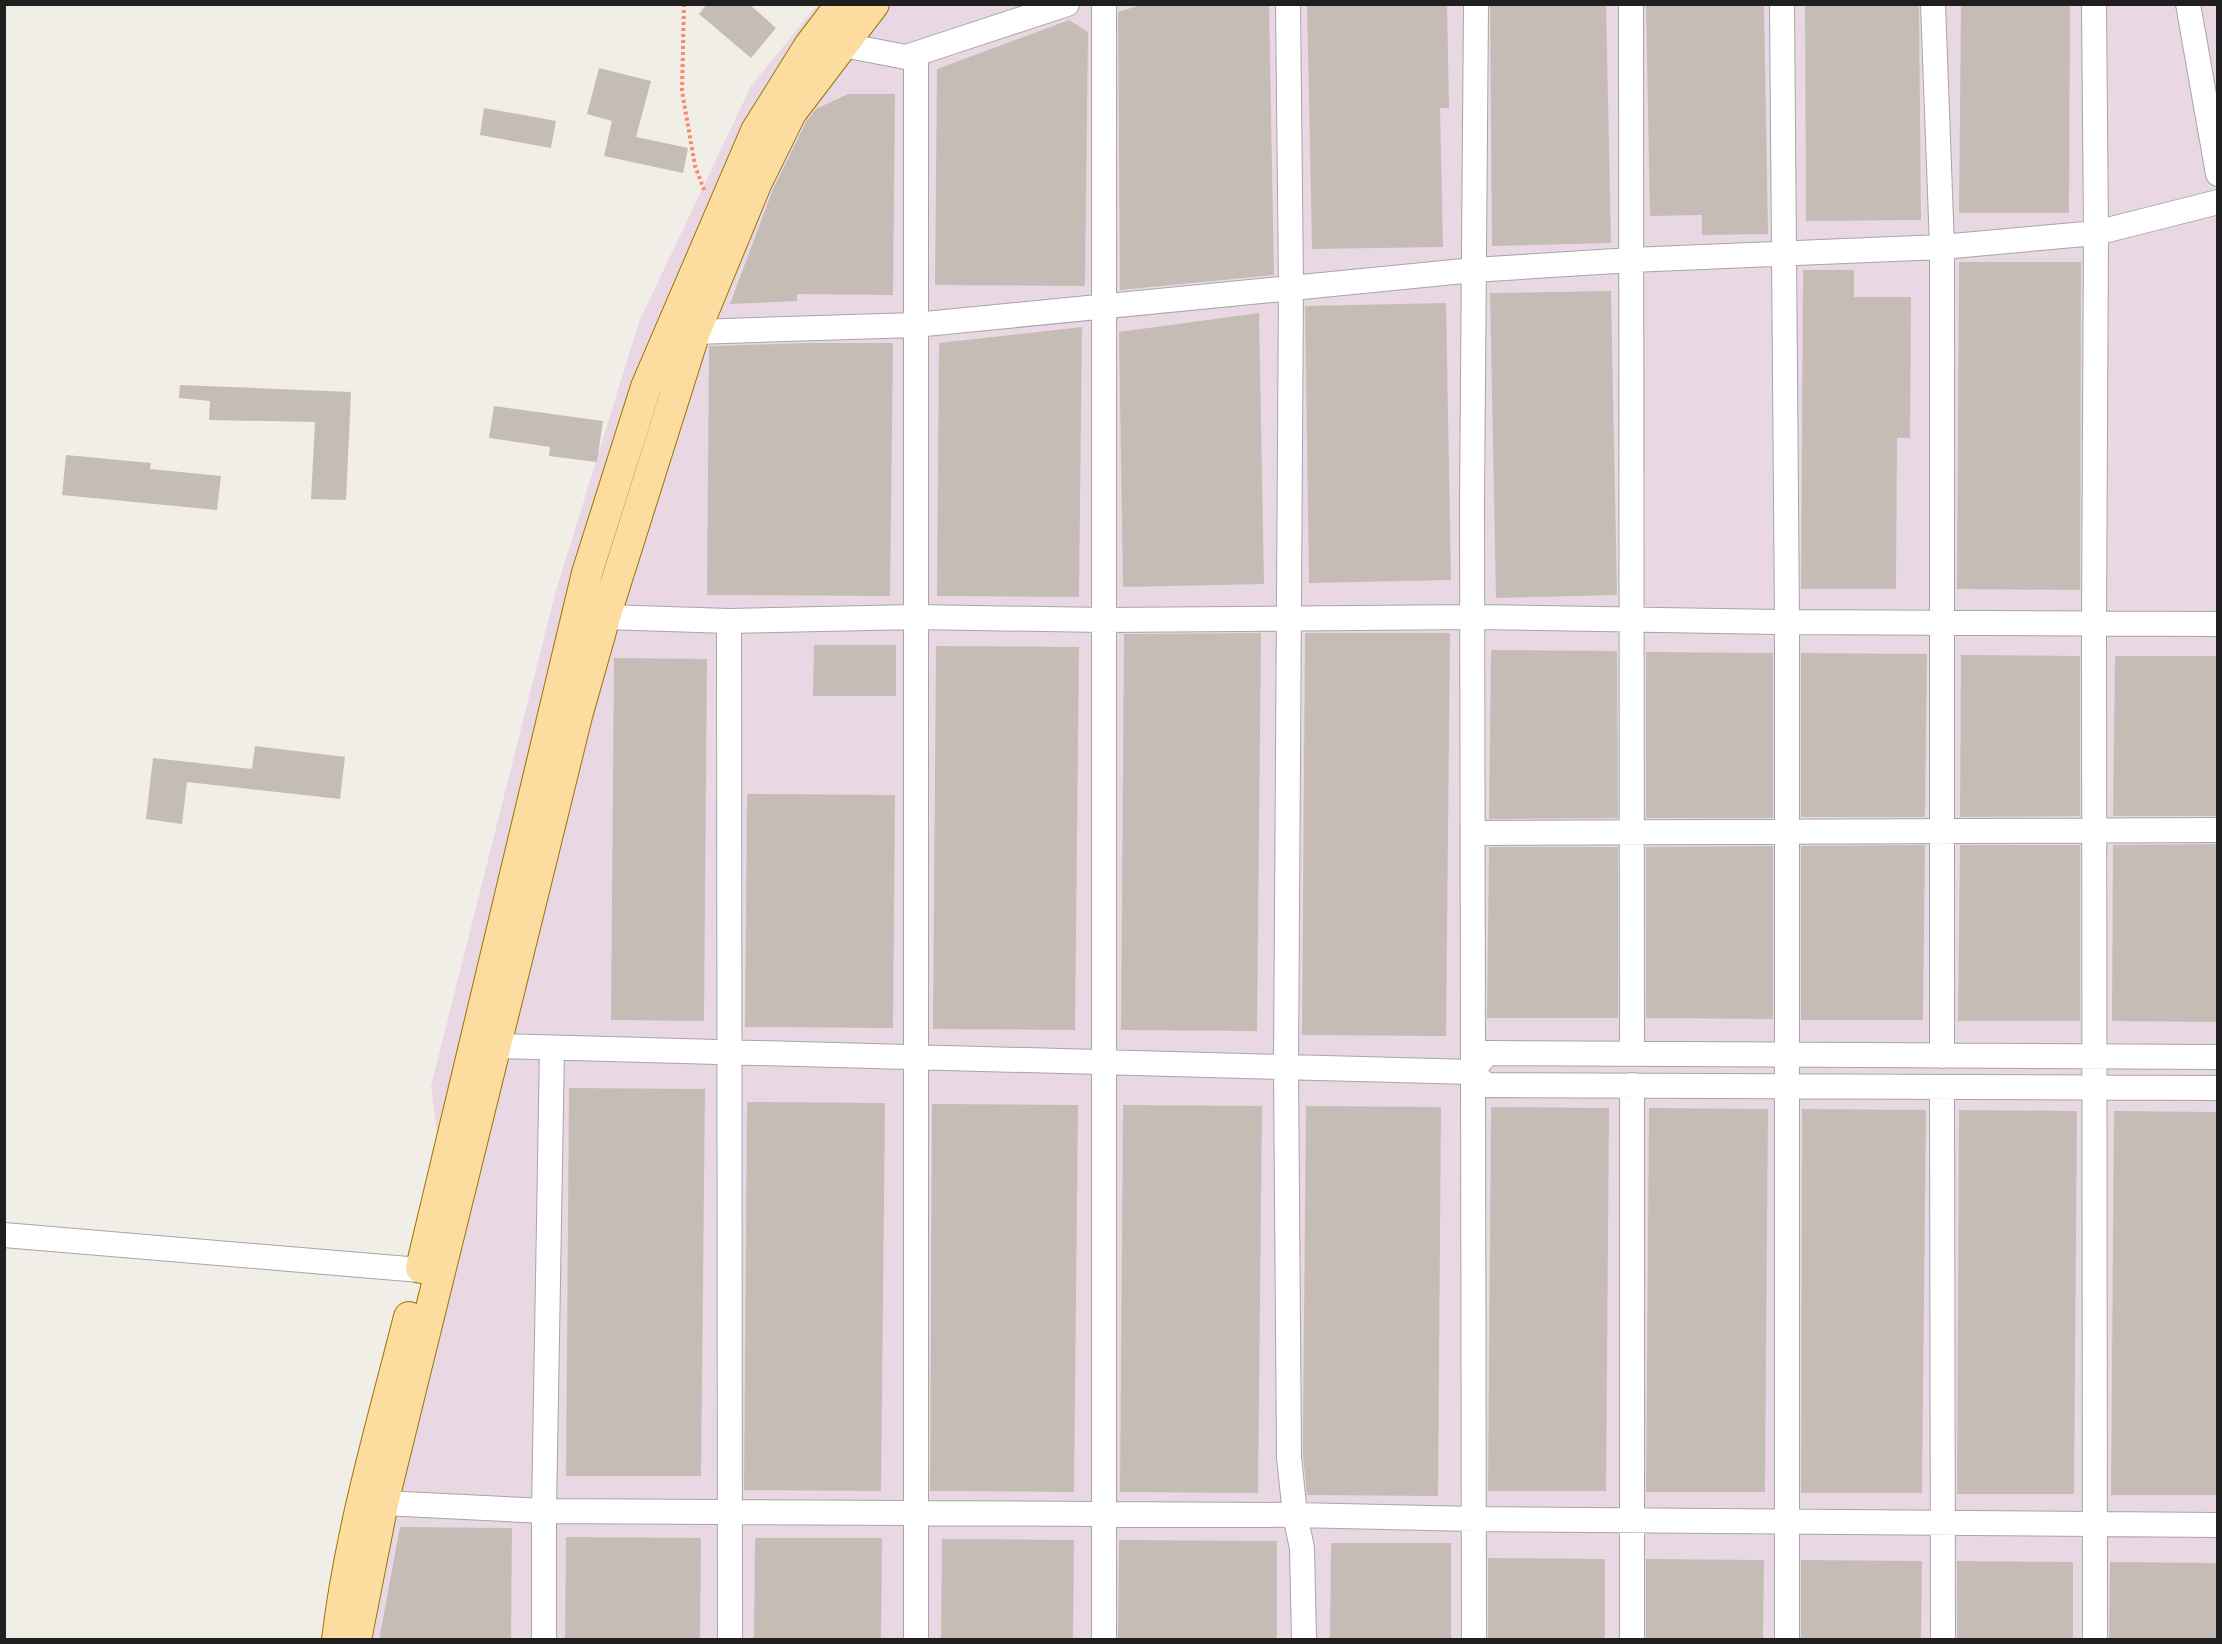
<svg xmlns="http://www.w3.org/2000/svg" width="2222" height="1644" font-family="'Roboto Condensed',sans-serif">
<rect width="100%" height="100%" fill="#f0eee6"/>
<path fill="#e9d8e4" d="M817,5H2217V1639L368,1640L371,1592L455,1270L431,1086L555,594L639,322L751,86Z"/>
<path fill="#c5bdb5" d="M707,4H749L776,28L751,58L699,14Z
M1144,4H1269L1274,275L1120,290L1118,12Z
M1307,4H1447L1449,108H1440L1443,247L1312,249Z
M1490,4H1606L1611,243L1492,246Z
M1646,4H1764L1768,234L1702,235V215L1650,216Z
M1805,4H1919L1921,220L1806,221Z
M1961,4H2070L2069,213H1959Z
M1069,20L1088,32L1085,286L935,285L937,69Z
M599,68L651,81L636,137L688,148L683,173L604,156L612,121L587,114Z
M848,94H895L893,295L797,294V301L730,304L773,189L806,122L816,109Z
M484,108L556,121L551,148L480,135Z
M1959,262H2081L2080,590L1957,589Z
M1803,270H1854V297H1911L1910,438H1897L1896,589H1801Z
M1611,291L1617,595L1496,598L1490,293Z
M1446,303L1451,580L1309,583L1305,306Z
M1259,313L1264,584L1123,587L1119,332Z
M1082,327L1079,597L937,596L939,343Z
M807,343H893L890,596L707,595L709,346Z
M180,385L351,392L346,500L311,499L315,422L209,420L210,401L179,398Z
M494,406L603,421L597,462L549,456L550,447L489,438Z
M66,455L151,463L150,469L221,476L217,510L62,495Z
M1261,633L1257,1031L1121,1030L1124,634Z
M1305,633H1450L1446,1036L1302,1035Z
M814,645H896V696H813Z
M936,646L1079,647L1075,1030L933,1029Z
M1491,650L1617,651L1618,818L1489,819Z
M1646,652L1773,653V818H1646Z
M1801,653L1927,654L1925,817H1801Z
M1961,655L2080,656V816L1960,817Z
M2115,656H2217V816H2113Z
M614,658L707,659L704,1021L611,1020Z
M255,746L345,757L340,799L187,782L182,824L146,819L153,758L252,769Z
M747,794L895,795L893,1028L745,1027Z
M2217,844V1022L2112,1021L2113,845Z
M1925,845L1923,1020H1801V846Z
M1960,845H2080V1021H1958Z
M1773,846V1019L1646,1018V847Z
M1489,847H1618V1018H1487Z
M569,1088L705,1089L701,1476H566Z
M747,1102L885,1103L881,1491L744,1490Z
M932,1104L1078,1105L1074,1492L930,1491Z
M1123,1105L1262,1106L1258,1493L1120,1492Z
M1306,1106L1441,1107L1438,1496L1307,1495L1303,1456V1427Z
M1491,1107L1609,1108L1606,1491H1488Z
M1649,1108L1768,1109L1765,1492H1646Z
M1802,1109L1926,1110L1922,1493H1801Z
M1959,1110L2077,1111L2074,1494H1957Z
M2114,1111L2217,1112V1495H2111Z
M400,1527L512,1528L511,1640H379Z
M566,1537L701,1538L700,1640H565Z
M755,1538H882L881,1640H754Z
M942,1539L1074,1540L1073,1640H941Z
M1119,1540L1277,1541V1640H1118Z
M1331,1543H1451V1640H1330Z
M1488,1558L1605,1559V1640H1488Z
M1646,1559L1764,1560L1763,1640H1646Z
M1801,1560L1922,1561L1921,1640H1801Z
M1957,1561L2073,1562V1640H1957Z
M2110,1562L2217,1563V1640H2109Z"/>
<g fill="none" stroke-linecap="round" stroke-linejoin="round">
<defs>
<path id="minor" d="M1288,4L1291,287L1286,1067L1289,1457L1295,1515L1302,1548L1304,1640
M1631,4L1632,1054
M1782,4L1787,622V1640
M1933,4L1942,247V1056
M2094,4L2096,233L2094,624L2095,1640
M2188,4L2218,174
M830,35L843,45L906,57L1067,4
M916,54V1640
M695,332L915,325L1474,270L1631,260L1942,247L2096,233L2218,202
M605,617L729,621L916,617L1103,620L1474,617L1787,622L2218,624
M729,621L730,1640
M1474,833L2218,830
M495,1046L1472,1072L1486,1085L2218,1088
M1472,1072L1487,1053L2218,1057
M1632,1085V1640
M1942,1087L1943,1640
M4,1235L420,1270
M383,1503L544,1511L1295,1515L1474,1519L2218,1525
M544,1640V1511L552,1048
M1104,1640V4
M1474,1640L1472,503L1476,4"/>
<path id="major" d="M421,1268L587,573L646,387L756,131L809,46L841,4
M337,1640C350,1530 382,1424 409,1317
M356,1640L383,1503L577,716L605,617L695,332L757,182L791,113L874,4"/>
</defs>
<use href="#minor" stroke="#a6a6a6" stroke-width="26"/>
<use href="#major" stroke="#9b7500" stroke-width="32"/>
<path stroke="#fa886d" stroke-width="4" stroke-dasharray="3 3" stroke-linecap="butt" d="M684,4L682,91L695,166L704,190"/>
<use href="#minor" stroke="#fff" stroke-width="24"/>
<use href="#major" stroke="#fcdc9f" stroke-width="30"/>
</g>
<rect width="2222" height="1644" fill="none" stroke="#1f1f1f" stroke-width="12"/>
</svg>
